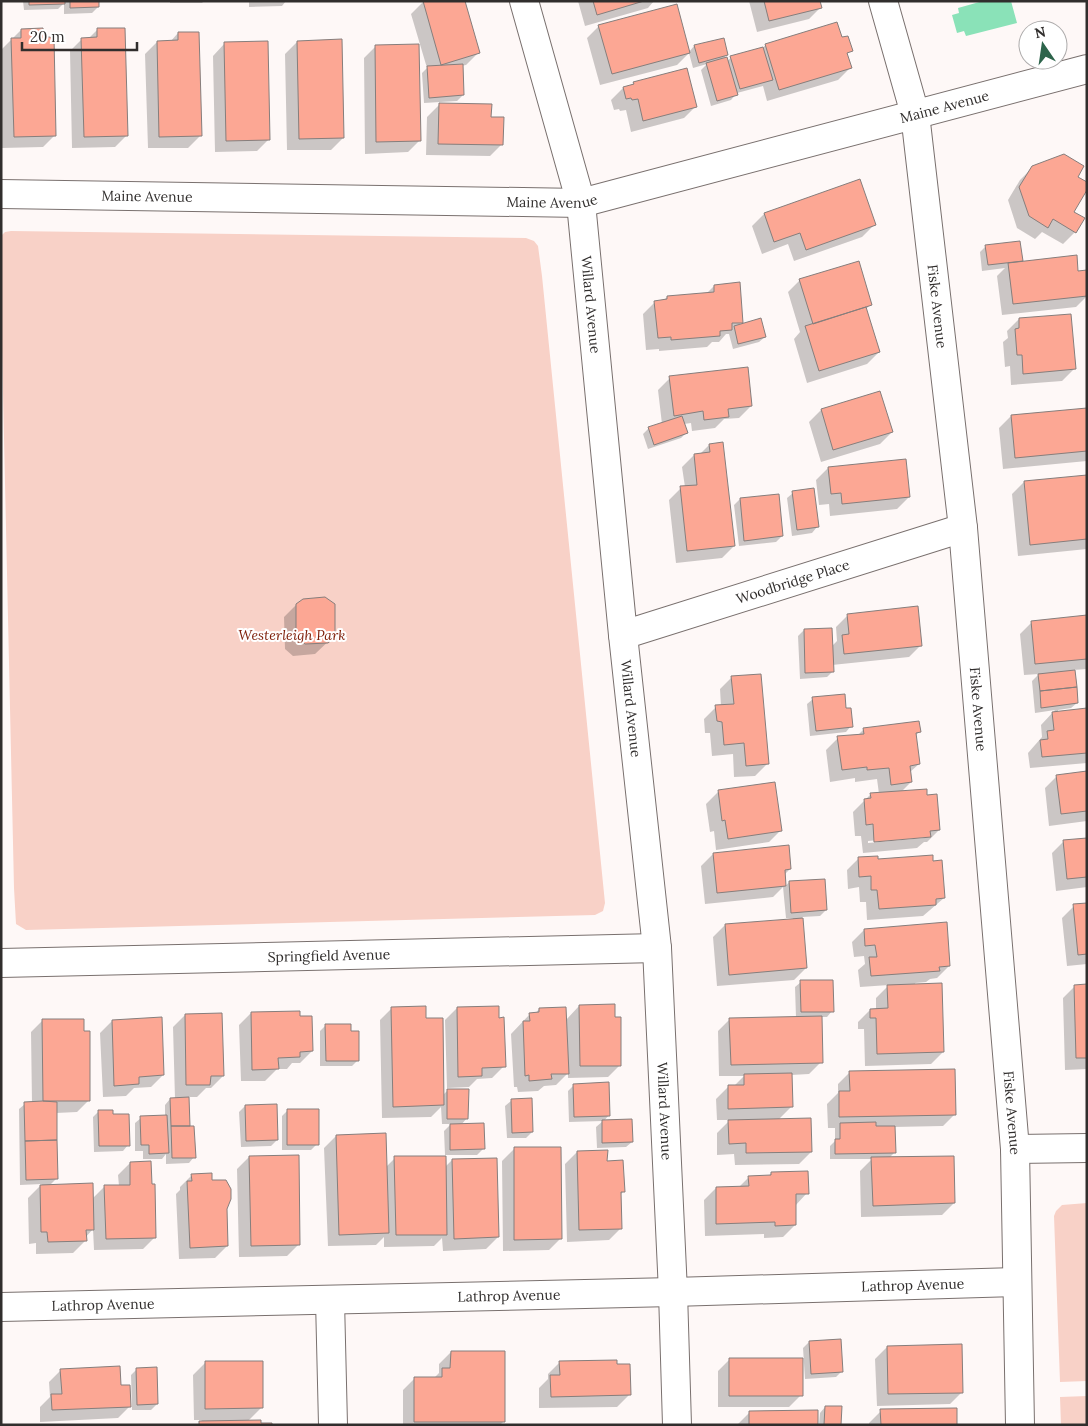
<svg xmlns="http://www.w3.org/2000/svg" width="1088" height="1426" font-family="Lora,serif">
<rect width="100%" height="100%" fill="#fef8f7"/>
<path fill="#f8d1c7" d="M11,231L526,238L534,241L538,246L542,276L605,903L603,911L595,915L26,930L16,924L14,888L1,303V236L5,232Z
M1087,1203V1381L1060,1382L1054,1216L1056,1211L1062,1205Z
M1087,1396V1425H1061L1060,1397Z"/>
<path fill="#8ae2b8" d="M983,1H1011L1017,23L966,36L964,31L957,33L952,15L959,13L958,8Z"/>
<path fill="#0003" fill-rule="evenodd" d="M23,1H98V7L92,13L64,14V3L58,9L24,10Z
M170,1H204L202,3H170Z
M249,1H286L282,6L249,7Z
M427,1L478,53L466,65L461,66L463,95L457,101L424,103L422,73L427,68L411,14L423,2Z
M578,1H654L648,8L585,26Z
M749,1H819L821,7L809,19L757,32Z
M599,26L689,52L694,46L727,55L721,60L727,61L731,58L762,48L766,45L841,39L851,50L846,55L850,68L838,80L767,101L763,86L737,93L731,100L711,106L701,70L707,64L693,68L689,53L677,65L600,85L587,38Z
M21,30L55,135L43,147L2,148L1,50Z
M97,30L127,135L115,147L72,148L70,51L82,39H88Z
M178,33L200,136L188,148H148L145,54L157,42H170Z
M297,42L343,138L331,150H287L285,54Z
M225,43L269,139L257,151L215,152L213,56Z
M376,46L420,140L408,152L365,154L364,58Z
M634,83L696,106L684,118L631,132L626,110L620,111L619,109L614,110L611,100L623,88L631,86Z
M439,105L490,118L502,144L490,156L426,155L427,117Z
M1032,168L1073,212L1075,232L1063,244L1042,232L1035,239L1017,228L1008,200L1020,180Z
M764,214L874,225L862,237L794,261L788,244L762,254L752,226Z
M1019,242L1021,262L1087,282V296L1076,307L1002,315L997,276L1005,268L982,271L980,252L986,246Z
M800,280L871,304L865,310L879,352L867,364L807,383L794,339L800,332L788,292Z
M714,286L742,322L737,326L765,337L759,342L733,349L729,334H726L719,342H712L707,347L659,351V349L646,350L643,314L655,302L663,301L667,297L706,294Z
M1019,319L1074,369L1062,381L1011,385L1010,366L1005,367L1003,342L1008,338L1007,331Z
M670,378L751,406L739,418L724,419L715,428L692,431L691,423L684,424L687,432L681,438L648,449L643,434L648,429L662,424L658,390Z
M879,393L892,432L880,444L821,462L809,422L821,410Z
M1087,409V461L1003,469L999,428L1011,416Z
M709,445L734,546L722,558L676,563L669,500L681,488L685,487L682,467L694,455L700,454Z
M828,468L909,497L897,509L830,516L829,504L819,505L816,480Z
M1087,476V549L1018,556L1012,494L1024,482Z
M793,493L817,527L812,533L792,536L787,498Z
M740,499L782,536L776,542L739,546L734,505Z
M296,605L334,636L315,654L293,656L285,649L284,617Z
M848,615L921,645L909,657L832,665V672L827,677L800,679L798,636L804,630L831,647L837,641L836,627Z
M1087,616V669L1073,670L1077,703L1071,708L1058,710V712L1087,710V763L1030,768L1028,753L1042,737L1041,725L1055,710L1035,713L1032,681L1039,674L1024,675L1020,634L1032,622Z
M732,677L767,764L755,776L734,777L733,754L712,756L710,733H705L704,719L716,707L721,706L720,689Z
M813,699L845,709L851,726L846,732L810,736L807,704Z
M864,729L919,732L915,736L919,764L910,772L911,782L901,792L926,796L939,830L927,842H924L917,848L863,853L861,836H855L853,812L871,794H879L877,779L855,782V778L830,782L826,750L838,738L857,736ZM927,836L924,838L868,843V841Z
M1087,773V821L1049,826L1045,788L1057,776Z
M774,783L781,830L769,842L716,850L714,831L710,832L706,804L718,792Z
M1087,839V887L1056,891L1052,853L1064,841Z
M713,854L790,869L784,875L785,887L789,882L826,910L820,916L802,917L806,968L794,980L717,986L713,937L725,925L793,920V918H786L783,887L773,897L705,904L701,866Z
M859,858L932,862L944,898L923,916L867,920L866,902H860L859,887L848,889L847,870Z
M1087,904V964L1067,966L1062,918L1074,906Z
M864,930L949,966L937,978L930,979L926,982L915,983L943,1052L931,1064L865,1066L864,1029H858V1022L870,1010H876V998L889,985L860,987L858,970L865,964L864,956L854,957L852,942Z
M801,982L832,1011L827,1017H820L821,1062L809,1074L791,1075V1107L778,1120L811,1152L799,1164L735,1165L734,1154L717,1155V1133L730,1120H717L716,1099L728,1087L734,1086L744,1076H719L718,1031L730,1019L796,1018L795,987Z
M1075,986H1087V1069L1065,1070L1063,998Z
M579,1006L614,1018L620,1065L608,1077L568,1078V1073L556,1085L544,1086L538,1091L518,1092L517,1087H514L511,1034L530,1014H535L539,1009L566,1020Z
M392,1008L425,1019L443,1095L449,1089L467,1118L461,1125L483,1149L477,1155H445L444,1131L451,1124H442L441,1107L431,1117L382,1118L380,1020Z
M457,1008L504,1066L492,1078L477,1079L469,1087L447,1088L445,1020Z
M251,1013L299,1018L312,1051L300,1063H292L287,1069H277L265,1081H241L239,1025Z
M185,1015L223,1076L211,1088H206L197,1097H188L189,1127L194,1157L189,1163L166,1164V1154L162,1159H143V1151H135V1123L141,1118L165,1117V1105L170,1099H175L173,1027Z
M43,1020L89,1100L77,1112L56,1113L57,1178L49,1186L92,1199L104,1187L119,1186L118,1175L130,1163L155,1237L143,1249L94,1250L93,1229L85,1238V1241L73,1253L36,1254V1243L29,1244L28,1198L42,1184L20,1185L19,1109L25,1104H32L31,1032Z
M112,1021L163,1075L151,1087L134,1088L126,1096L103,1097L100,1033Z
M325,1026L358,1060L352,1066H320V1031Z
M850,1072L955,1114L943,1126L894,1127V1153L889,1158L954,1203L942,1215L861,1217L860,1171L872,1159H830V1146L835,1141V1128H828L827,1104L838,1093V1084Z
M574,1085L609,1115L603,1122L632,1142L626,1147L597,1148L596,1127L603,1121L569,1122L568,1091Z
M511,1101L532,1132L526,1138H507L505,1106Z
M245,1106L277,1140L271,1146L241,1147L239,1112Z
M288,1110L317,1144L311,1150H282V1116Z
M99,1111L112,1115L128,1145L123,1151L94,1152L93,1117Z
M336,1136L386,1167L395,1158L445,1167L452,1160L498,1237L486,1249L443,1251L442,1238L434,1246L384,1247V1237L376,1245L328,1246L324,1148Z
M514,1149L561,1238L549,1250L503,1251L502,1161Z
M577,1152L606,1162L623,1192L620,1195L621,1228L609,1240L567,1242L565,1164Z
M249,1157L299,1244L287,1256L239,1257L237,1169Z
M771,1173L807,1193L795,1206V1225L783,1237L764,1238V1234L705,1236L704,1200L716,1188L739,1187L749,1177H768Z
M192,1175L211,1181L225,1209L227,1246L215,1258L179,1259L176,1194L180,1190V1187Z
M809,1342L841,1372L836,1377L805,1379L803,1348Z
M887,1347L962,1392L950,1404L877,1406L875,1359Z
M451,1352L504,1421L500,1425H403V1390L415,1378H434L439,1373V1364Z
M730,1359L801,1395L789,1407H718V1371Z
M560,1362L616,1365L629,1395L617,1407L539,1408V1388L548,1379V1374Z
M205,1363L262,1407L248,1421L260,1425H271H198L202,1420H194L193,1375Z
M137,1369L157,1404L151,1410H132L131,1375Z
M61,1370L120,1386L130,1406L118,1418L40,1422V1407L50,1397L49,1382Z
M825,1407L840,1425H737L749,1413L819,1425L820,1413Z
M881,1411L956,1425H869V1423Z"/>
<path fill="#fca794" stroke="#867e7c" d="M29,1H65V4L29,5Z
M70,1H99V7L70,8Z
M423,1H465L480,53L441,65Z
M593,1H644L597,15Z
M764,1H820L822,8L769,21Z
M677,4L690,53L612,74L598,25Z
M837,22L842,37L848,36L853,51L847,53L852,68L779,90L765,44Z
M43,28L44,37H54L56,136L14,137L11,38H21V29Z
M97,28H125L128,136L84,137L81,38L97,37Z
M178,32H199L202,136L159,137L157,41L178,40Z
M724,38L728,55L699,63L694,45Z
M342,39L344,138L299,139L297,41Z
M268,41L270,140L226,141L224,42Z
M419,44L421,141L376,142L375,45Z
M763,47L773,80L740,89L730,56Z
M727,57L738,95L717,101L706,63Z
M463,64L464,95L429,98L427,66Z
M687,68L697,107L643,121L638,99L632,100L631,98L626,99L623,87L634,84L633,82Z
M439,103L492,104L491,117H504L503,145L438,144Z
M1064,154L1084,166L1078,177L1087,182V190L1074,212L1085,218L1076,233L1053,219L1048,228L1029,216L1019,187L1032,166Z
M860,179L876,225L806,250L800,233L774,242L764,213Z
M1020,241L1023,261L988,265L985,245Z
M1077,255L1078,271L1087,270V296L1013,304L1008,263Z
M859,261L872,305L813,324L799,279Z
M740,282L743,323H732V330L720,331V336L671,340V337L658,338L654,301L667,299V296L714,292V285Z
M866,307L880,352L819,371L805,326Z
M1071,314L1076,369L1023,374L1022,355H1017L1015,329L1019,328V318Z
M761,318L766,337L738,344L734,326Z
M748,367L752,406L728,409L729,417L704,420L703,411L674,416L669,376Z
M880,391L893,432L833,450L821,409Z
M1087,408V451L1015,458L1011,415Z
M682,416L688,433L654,445L648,427Z
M723,442L735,546L687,551L680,486L697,485L694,454L710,452L709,444Z
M906,459L910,497L842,504L841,493L831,494L828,467Z
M1087,475V539L1030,545L1024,481Z
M814,488L819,527L797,530L792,491Z
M779,494L783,536L744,541L740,498Z
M325,597L335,604V637L328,643L305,644L296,637V604L303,599Z
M918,606L922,646L844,654L842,635L849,634L847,614Z
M1087,615V659L1035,664L1031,621Z
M832,628L834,672L805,673L804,629Z
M1075,670L1077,687L1040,691L1038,674Z
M761,674L769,764L746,766L744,743L724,745L722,722L717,721L715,705L734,704L731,676Z
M1077,687L1078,703L1041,708L1040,691Z
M845,694L846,708H851L853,727L816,731L812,697Z
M1087,708V753L1042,757L1040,740L1048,739L1047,731L1054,730L1052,712Z
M919,721L921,732L916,733L920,764L910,766L912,782L891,785L889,768L867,770V767L842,770L837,736L864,734L863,728Z
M1087,771V811L1061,814L1056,775Z
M775,782L782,831L728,839L725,820L722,821L718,790Z
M927,789V795L937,794L940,830L930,831L931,837L874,842L873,824L866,825L864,799L871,798L870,793Z
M1087,838V877L1067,879L1063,840Z
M789,845L791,869L785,870L786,886L717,893L713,853Z
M933,855V861L942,860L945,898L936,899V905L879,909L877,890H871V876L859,877L858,857L878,856V859Z
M825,879L827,910L791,913L789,881Z
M1087,903V954L1078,955L1073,904Z
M803,918L807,968L729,975L725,924Z
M947,922L950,966L939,967L940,971L871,976L869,957H877L875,945L865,946L864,929Z
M800,980H833L834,1012H801Z
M942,983L944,1052L877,1054L876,1018H870V1009L888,1008L887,985Z
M1087,984V1058H1076L1074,985Z
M615,1004V1017H621V1066H580L579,1005Z
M426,1006V1018H443L444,1105L393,1107L391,1007Z
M499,1006V1018L504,1017L506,1067L482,1068V1076L458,1077L457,1007Z
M566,1007L569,1074H551L552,1079L529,1081V1075L525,1076L523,1021H530L529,1013L539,1012V1008Z
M300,1011V1016H312L313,1051L300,1052V1057L278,1058L279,1069L252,1070L251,1012Z
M222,1013L224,1076H211L210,1085H186L185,1014Z
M822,1016L823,1063L731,1065L729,1018Z
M162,1017L164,1075L139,1077V1084L114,1086L112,1020Z
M42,1019H84V1031H90V1101H43Z
M325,1024H351V1031H359V1061H326Z
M955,1069L956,1115L839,1117V1091H850L849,1071Z
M792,1073L793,1107L728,1109V1085H744V1074Z
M609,1082L610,1116L574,1117L573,1084Z
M447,1089H469L468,1119H447Z
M189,1097L190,1126H171L170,1098Z
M532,1098L533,1132L512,1133L511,1099Z
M43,1101L57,1102V1140L25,1141L24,1102Z
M277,1104L278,1140L246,1141L245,1105Z
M287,1109H319V1145H287Z
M98,1110H113V1114H129L130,1146H99Z
M167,1115L169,1153L149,1154V1145H141L140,1116Z
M811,1118L812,1152L746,1153V1143L729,1144L728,1120Z
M632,1119L633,1142L602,1143V1120Z
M876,1122V1126H895L896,1153L835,1154V1139H840V1123Z
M484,1123L485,1149L450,1150V1124Z
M171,1126H194L196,1158H172Z
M386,1133L389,1233L339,1235L336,1135Z
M57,1140L58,1179L26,1180L25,1141Z
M514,1147H561L562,1239L514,1240Z
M608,1150L607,1161L623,1160L625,1192H621L622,1229L579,1230L577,1151Z
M299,1155L300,1245L251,1246L249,1156Z
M394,1156H446L447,1235H396Z
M954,1156L955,1203L873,1206L871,1157Z
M497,1158L499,1237L454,1239L452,1159Z
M151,1161L152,1184H155L156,1238L106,1239L104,1185H130V1162Z
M808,1171L809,1194H796V1225L775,1226V1222L716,1224V1187L749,1186L748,1176L771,1175V1172Z
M212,1173V1180H226L231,1189V1199L227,1209L228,1246L190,1248L187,1181H192L191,1174Z
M93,1183L94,1230H86L87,1241L48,1242L47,1232H41L40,1185Z
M841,1339L843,1372L811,1374L809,1341Z
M962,1344L963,1393L888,1394L887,1346Z
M451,1351H505V1422H414V1377H442V1368H450Z
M729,1358H803V1396H729Z
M617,1360V1364H630L631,1395L551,1397L550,1375H560L559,1361Z
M205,1361H263V1408L205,1409Z
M120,1366L121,1385H130L131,1407L52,1410L51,1394H62L60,1369Z
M157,1367L158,1404L137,1405L136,1368Z
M825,1406H842L841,1425H824Z
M957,1408V1425H881L880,1409Z
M818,1410V1425H749V1411Z
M261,1420V1423H272V1425H199V1421Z"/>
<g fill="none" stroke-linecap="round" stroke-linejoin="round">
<defs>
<g id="minor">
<path id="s1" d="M524,1L581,203L623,635L657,948L673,1292L677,1425"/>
<path id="s2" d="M883,1L915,114L963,528L1015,1149L1020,1425"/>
<path id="s3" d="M1,194L581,203L1087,69"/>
<path id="s4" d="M623,635L963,528"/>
<path id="s5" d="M1,963L657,948"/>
<path d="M1015,1149L1087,1148"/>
<path d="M330,1300L333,1425"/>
<path id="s6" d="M1,1307L673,1292L1016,1282"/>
</g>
</defs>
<use href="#minor" stroke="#79706e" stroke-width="30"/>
<use href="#minor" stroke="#fff" stroke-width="28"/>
</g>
<g text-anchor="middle" stroke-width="4" stroke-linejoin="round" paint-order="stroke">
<g font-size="14" fill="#312e2d" stroke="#fff">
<text dy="5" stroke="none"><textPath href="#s3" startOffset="956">Maine Avenue</textPath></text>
<text dy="5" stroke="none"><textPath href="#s3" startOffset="146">Maine Avenue</textPath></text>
<text dy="5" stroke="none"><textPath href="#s3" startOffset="551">Maine Avenue</textPath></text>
<text dy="5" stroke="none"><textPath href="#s1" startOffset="312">Willard Avenue</textPath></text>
<text dy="5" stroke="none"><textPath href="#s2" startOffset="311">Fiske Avenue</textPath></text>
<text dy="5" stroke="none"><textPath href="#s4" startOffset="178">Woodbridge Place</textPath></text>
<text dy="5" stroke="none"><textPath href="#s1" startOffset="718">Willard Avenue</textPath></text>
<text dy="5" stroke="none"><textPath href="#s2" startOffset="716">Fiske Avenue</textPath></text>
<text dy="5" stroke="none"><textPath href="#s5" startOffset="328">Springfield Avenue</textPath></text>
<text dy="5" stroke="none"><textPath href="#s1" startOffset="1122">Willard Avenue</textPath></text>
<text dy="5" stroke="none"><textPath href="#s2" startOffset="1121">Fiske Avenue</textPath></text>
<text dy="5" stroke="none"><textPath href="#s6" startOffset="912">Lathrop Avenue</textPath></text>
<text dy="5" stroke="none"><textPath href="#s6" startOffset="508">Lathrop Avenue</textPath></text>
<text dy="5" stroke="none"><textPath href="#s6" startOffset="102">Lathrop Avenue</textPath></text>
</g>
<g font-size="14" font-style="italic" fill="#7d1c06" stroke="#fff">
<text x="292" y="640">Westerleigh Park</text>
</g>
</g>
<rect width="1088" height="1426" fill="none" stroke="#312e2d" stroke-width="5"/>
<g transform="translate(1043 45) rotate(347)"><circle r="24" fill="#ffffff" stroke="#adabab"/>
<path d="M0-4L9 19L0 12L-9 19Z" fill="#2d644b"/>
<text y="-8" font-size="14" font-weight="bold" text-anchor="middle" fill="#312e2d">N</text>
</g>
<path d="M22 42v8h115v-8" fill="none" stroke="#312e2d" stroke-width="2.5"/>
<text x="30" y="42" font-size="15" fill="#312e2d" stroke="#ffffff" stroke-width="4" paint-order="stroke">20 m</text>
</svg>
